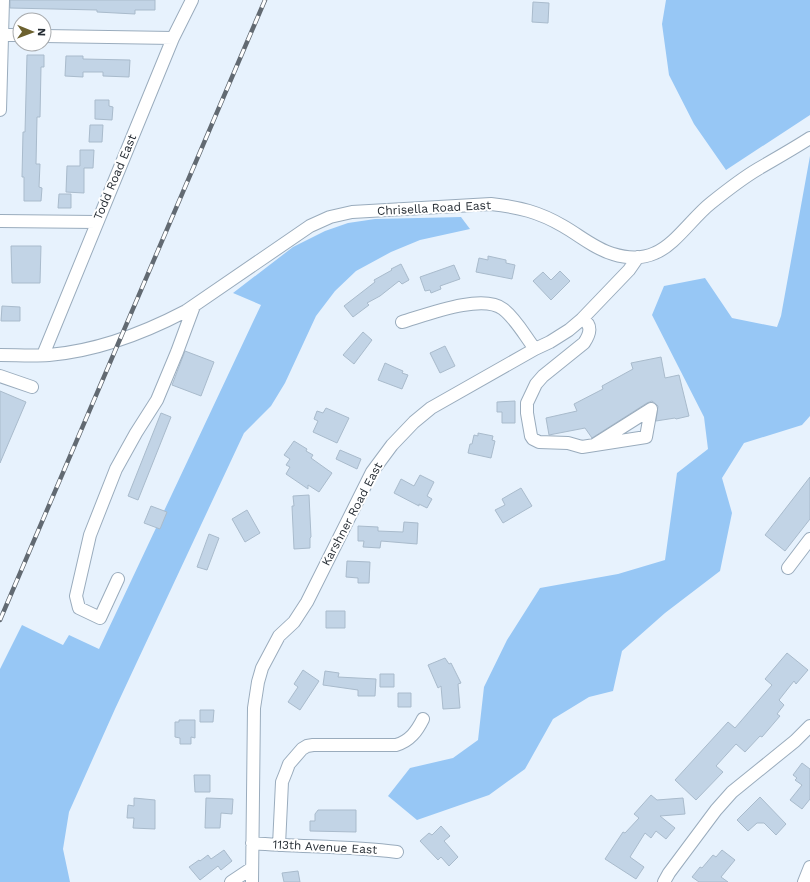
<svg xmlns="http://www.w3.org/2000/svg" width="810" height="882" font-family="'Work Sans',sans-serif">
<rect width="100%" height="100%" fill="#e7f2fd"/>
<path fill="#97c7f5" d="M666,0H810V115L726,170L694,124L669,75L662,24Z
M810,156V416L802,425L744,443L722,478L732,513L720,571L665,613L622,651L613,691L589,697L553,719L525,769L489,795L417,820L388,796L410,768L453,758L478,740L484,687L507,640L540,588L618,574L665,560L677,473L708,449L704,417L652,315L664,286L705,278L732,318L777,327L781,316Z
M461,217L470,229L420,240L391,252L356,271L335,291L316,316L285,383L271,406L244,433L115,709L69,812L63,849L70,882H0V669L22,625L63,645L69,635L99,649L261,305L233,293L293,247L325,231L348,223L375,219Z"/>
<path fill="#c2d4e6" stroke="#a9bbcc" d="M10,0H155V10H135V14L97,12V10L10,8Z
M533,2L549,3L548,23L532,22Z
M27,55H44V67H41L40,117H37L36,164H40L39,187L42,188L41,201H24V177H22L23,132H25Z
M66,56H83V59L130,60L129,77L103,76V72H83V77L65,76Z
M95,100H109V106L113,107L112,120L95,119Z
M90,125H103L102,142H89Z
M80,150H94L93,168H84V193L66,192L67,166H80Z
M59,194H71V208H58Z
M11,246H41L40,283H12Z
M488,256L506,260V263L515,265L512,279L476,272L479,258L488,260Z
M401,264L409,280L402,284L399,281L380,296L367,303L369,305L353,317L344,306L375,282L374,280L392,270L391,269Z
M454,265L460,279L440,286L441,289L431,293L430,290L425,291L420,277Z
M560,271L570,281L551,300L533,281L543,272L551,280Z
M2,306L20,307V321H1Z
M363,332L372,340L354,364L343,355Z
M445,346L455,366L440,373L430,353Z
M185,351L214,362L201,396L172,385Z
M661,357L665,378L679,375L689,416L676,419L675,418L656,421L658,406L652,401L647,403L592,438L585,428L549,435L546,418L577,411L574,404L603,389L602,386L633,369L631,363Z
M385,363L396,368L403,371L402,373L408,375L402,389L378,380Z
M0,391L26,402L0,463Z
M515,401V423H502V412H497V402Z
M326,408L349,418L337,443L313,432L318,421L314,419L317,411L323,413Z
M161,413L171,417L138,500L128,496Z
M478,433L493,436L492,440L495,441L491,458L468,453L470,444H472L474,435L478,436Z
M294,441L307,449L306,451L313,455L311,458L332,473L319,492L308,485V489L286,474L290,467L286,465L290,459L284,455Z
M340,450L361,459L357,469L336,459Z
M420,475L434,482L427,496L432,499L427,508L419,504V506L394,493L401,479L414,486Z
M810,477V519L785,551L765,535Z
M521,488L532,506L503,523L495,510L505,505L502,499Z
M309,495L311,537L310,538V548L294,549L292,506H294L293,496Z
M151,506L167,512L160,529L144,523Z
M247,510L260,533L245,542L232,519Z
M404,522L418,523L417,544L381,541L380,548L363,547L364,541H358V526L378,527V531L403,532Z
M209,534L219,538L207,570L197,567Z
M347,561L370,562L369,583H358V578L346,577Z
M326,611H345V628H326Z
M787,653L808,670L796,684L794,681L779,700L784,705L777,714L780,716L762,737L760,736L745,752L736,744L716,766L723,772L696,800L675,780L728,722L735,728L772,685L765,679Z
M445,658L449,664L451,663L461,683L458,684L460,708L443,709L441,686L438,688L428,665Z
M303,670L319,681L300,710L288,702L298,687L294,684Z
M325,671L339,673L338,677L376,679L375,696H358V690L323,685Z
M380,674H394V687H380Z
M398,693H411V707H398Z
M200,710H214L213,722H200Z
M179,720H195V738L191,737V744H180V738L175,737V722H179Z
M802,763L810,769V799L802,809L790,800L802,785L795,780L797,778L793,775Z
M194,775H210V792H195Z
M651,795L657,800L683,798L685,814L660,816L675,828L666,839L656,831L651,838L645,833L630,857L644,867L636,879L605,859L623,832L625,833L639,818L634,814Z
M760,797L786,824L776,835L764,823H757L748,831L737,820Z
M134,798L155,800V829L133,828L134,818H127L128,805L134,806Z
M206,798L233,799L232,814L221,813L220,828H205Z
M318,810H356V832L310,831V821H315V814Z
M441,826L450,836L444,841L458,857L449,866L441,857L438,860L420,841L429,833L432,835Z
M224,850L232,861L221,870L218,866L200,880L189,867L199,860L200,861L208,855L211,859Z
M722,850L735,860L721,877L728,882H699L692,877L700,867L702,868L713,855L716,857Z
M298,871L300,882H284L282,873Z"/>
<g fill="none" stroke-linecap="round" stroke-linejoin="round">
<defs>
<path id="minor" d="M0,35H20
M44,36L173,38
M0,110L3,0
M0,221L96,222
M582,319C593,325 590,334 584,343L543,376L536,384L527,403V413L531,436L533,439L539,442L568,443L582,447L646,437L651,409L594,445
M402,322C426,315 482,293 503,309C516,319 525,336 535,349
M0,355C16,355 33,356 49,355C96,351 144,333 186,311L310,226L330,217L352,212L491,204C519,207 539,212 563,226C579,235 595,249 613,254C626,258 642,259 655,253C675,245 693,217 711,203C726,191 741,179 758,169C775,159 793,149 810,138
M43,355L173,38L192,0
M0,376L32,387
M788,568L810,539
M118,579L100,618L79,608L76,596L90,535L116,469L136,433L157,400L177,352L194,306
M252,843C301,847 349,846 397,852
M279,845L282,782L286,772L289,764L302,749L307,746L313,745H396C410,741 417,731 423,719
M231,882L252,868
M252,882L254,708L258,682L262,668L279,636L294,622L307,602L372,472L392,445L414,422L431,408L535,349L550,342L569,330L582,319L629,270L638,257
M664,882L669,873L716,810L732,792L795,741L810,726
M804,882L810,867"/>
</defs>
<use href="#minor" stroke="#9aacbd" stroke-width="14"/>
<use href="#minor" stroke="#fff" stroke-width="12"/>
<defs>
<path id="rail" d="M0,620L265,0"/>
</defs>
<use href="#rail" stroke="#626a72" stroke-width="4.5"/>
<use href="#rail" stroke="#fff" stroke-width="3" stroke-dasharray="9" stroke-linecap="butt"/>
</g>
<g text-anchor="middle" stroke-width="4" stroke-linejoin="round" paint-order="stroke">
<g font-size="12" fill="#262d34" stroke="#fff">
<text transform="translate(115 177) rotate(-67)" y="4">Todd Road East</text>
<text transform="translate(434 208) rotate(-3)" y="4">Chrisella Road East</text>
<text transform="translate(352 514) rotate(-62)" y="4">Karshner Road East</text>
<text transform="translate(325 847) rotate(3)" y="4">113th Avenue East</text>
</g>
</g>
<g transform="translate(32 32) rotate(91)"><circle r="19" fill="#ffffff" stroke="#a8abae"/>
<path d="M0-3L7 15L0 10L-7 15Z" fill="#6c612e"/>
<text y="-6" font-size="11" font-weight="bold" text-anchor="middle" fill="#262d34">N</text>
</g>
</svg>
